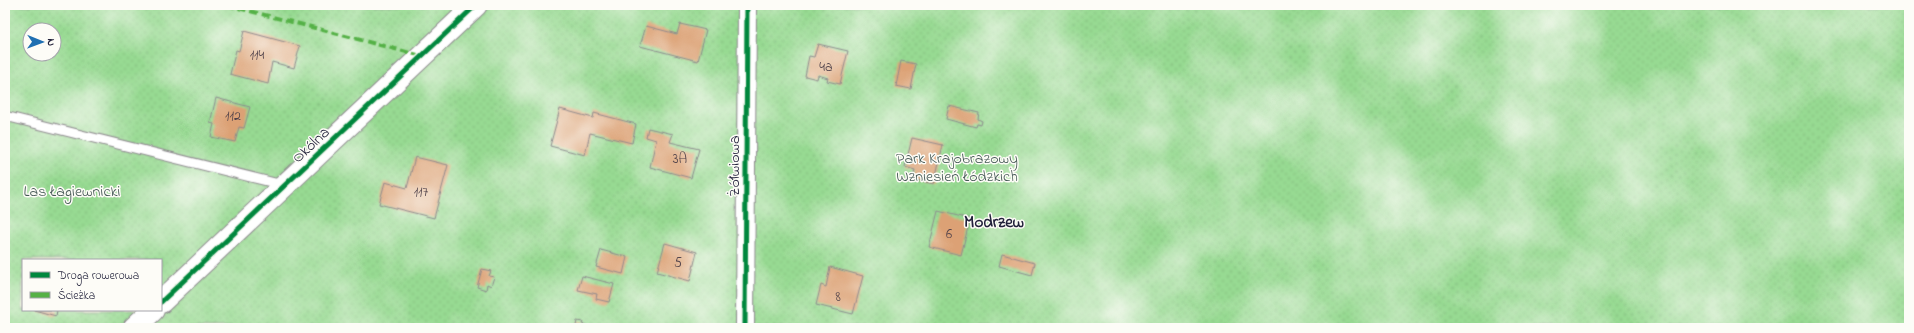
<svg xmlns="http://www.w3.org/2000/svg" width="1914" height="333" font-family="'Indie Flower',sans-serif">
<defs>
<pattern id="park-dots" width="8" height="8" patternUnits="userSpaceOnUse"><rect width="8" height="8" fill="#97da92"/><path d="M2 2h.1M6 6h.1" fill="none" stroke="#82bb7f" stroke-width="1.8" stroke-linecap="round"/></pattern>
</defs>
<rect width="100%" height="100%" fill="#fdfcf7"/>
<filter id="ink" filterUnits="userSpaceOnUse"><feTurbulence type="fractalNoise" baseFrequency=".025" numOctaves="2"/><feDisplacementMap in="SourceGraphic" scale="8" xChannelSelector="R" yChannelSelector="G"/><feConvolveMatrix kernelMatrix="1 2 1 2 8 2 1 2 1" color-interpolation-filters="sRGB"/></filter>
<filter id="wash" filterUnits="userSpaceOnUse"><feTurbulence type="fractalNoise" baseFrequency=".012" numOctaves="4" result="noise"/><feDisplacementMap in="SourceGraphic" scale="16" xChannelSelector="R" yChannelSelector="G"/><feGaussianBlur stdDeviation="0.9" result="paint"/><feColorMatrix in="noise" values="0 0 0 0 0 0 0 0 0 0 0 0 0 0 0 0 0 1.4 0 .05"/><feComposite in="paint" operator="in"/></filter>
<g filter="url(#wash)">
<rect width="100%" height="100%" fill="#f6eedc"/>
<path fill="url(#park-dots)" stroke="#5c7e66" fill-rule="evenodd" d="M5,5H1909V328H5ZM30,30H54V54H30ZM23,260H161V310H23Z"/>
<g id="blocks">
<path fill="#dca175" d="M680,24L706,30L698,61L640,46L646,26L677,34Z
M244,31L300,46L294,68L272,62L268,84L230,74L236,50L239,51Z
M818,44L848,51L840,84L827,81L828,78L818,75L817,79L805,76L809,56L814,57Z
M901,61L916,64L911,89L896,86Z
M216,98L250,107L244,128L239,127L235,142L211,137L214,124L210,123Z
M949,106L979,113L978,119L982,121L981,125L977,124L976,127L946,119Z
M560,109L593,118L594,113L636,124L632,143L590,133L585,155L550,146Z
M648,128L673,134L670,142L699,149L691,178L650,167L656,140L646,137Z
M912,138L943,145L934,184L913,179L915,170L905,167Z
M415,157L448,165L434,218L379,204L385,182L407,188Z
M938,211L970,219L961,255L929,247Z
M665,243L697,252L690,281L657,272Z
M601,250L627,257L623,274L596,267Z
M1002,254L1035,263L1032,275L999,266Z
M830,267L863,276L853,314L816,305L821,285L826,287Z
M482,269L491,271L489,276L494,277L491,286L487,284L486,290L477,287Z
M582,276L614,284L609,302L596,299L597,294L578,290Z
M34,310H57L56,316Z
M577,321L583,322L582,324L596,328H580L576,326Z"/>
</g>
</g>
<g filter="url(#ink)">
<use href="#blocks" fill-opacity="0" stroke="#8c888c" stroke-width="1"/>
<g fill="none" stroke-linecap="round" stroke-linejoin="round">
<defs>
<path id="service" d="M5,116L283,185"/>
<path id="minor" d="M745,328L747,5"/>
<path id="tertiary" d="M161,302L476,5
M134,328L153,310"/>
</defs>
<use href="#service" stroke="#8c888c" stroke-width="11"/>
<use href="#minor" stroke="#8c888c" stroke-width="20"/>
<use href="#tertiary" stroke="#8c888c" stroke-width="24"/>
<use href="#service" stroke="#fff" stroke-width="9"/>
<use href="#minor" stroke="#fff" stroke-width="18"/>
<use href="#tertiary" stroke="#fff" stroke-width="22"/>
<path stroke="#55b146" stroke-width="4" stroke-dasharray="8 4" stroke-linecap="butt" d="M227,5L422,56"/>
<defs>
<path id="cycleway" d="M161,302L476,5
M745,328L747,5"/>
</defs>
<use href="#cycleway" stroke="#fdfcf7" stroke-width="8"/>
<use href="#cycleway" stroke="#00873e" stroke-width="5"/>
</g>
</g>
<g text-anchor="middle" stroke-width="3" stroke-linejoin="round" paint-order="stroke">
<g font-size="14" fill="#50424a">
<text x="257" y="59">114</text>
<text x="826" y="71">4a</text>
<text x="233" y="120">112</text>
<text x="680" y="163">3A</text>
<text x="421" y="196">117</text>
<text x="949" y="238">6</text>
<text x="678" y="267">5</text>
<text x="838" y="301">8</text>
</g>
<g font-size="16" fill="#22223b" stroke="#fdfcf7">
<text transform="translate(310 144) rotate(-43)" y="6">Okólna</text>
<text transform="translate(733 166) rotate(-90)" y="6">Żółwiowa</text>
</g>
<g font-size="16" fill="#455955" stroke="#fdfcf7">
<text x="957" y="163">Park Krajobrazowy<tspan x="957" dy="18">Wzniesień Łódzkich</tspan></text>
<text x="72" y="196">Las Łagiewnicki</text>
</g>
<g font-size="17" font-weight="bold" fill="#22223b" stroke="#fdfcf7">
<text x="994" y="227">Modrzew</text>
</g>
</g>
<rect width="1914" height="333" fill="none" stroke="#fdfcf7" stroke-width="20"/>
<rect x="22" y="259" width="140" height="52" fill="#fdfcf7" stroke="#a5a5ac"/>
<rect x="30" y="272" width="20" height="6" fill="#00873e" stroke="#a5a5ac"/>
<text x="58" y="279" font-size="12" fill="#22223b">Droga rowerowa</text>
<rect x="30" y="292" width="20" height="6" fill="#55b146" stroke="#a5a5ac"/>
<text x="58" y="299" font-size="12" fill="#22223b">Ścieżka</text>
<g transform="translate(42 42) rotate(91)"><circle r="19" fill="#fdfcf7" stroke="#a5a5ac"/>
<path d="M0-3L7 15L0 10L-7 15Z" fill="#1f6fb2"/>
<text y="-6" font-size="11" font-weight="bold" text-anchor="middle" fill="#22223b">N</text>
</g>
</svg>
